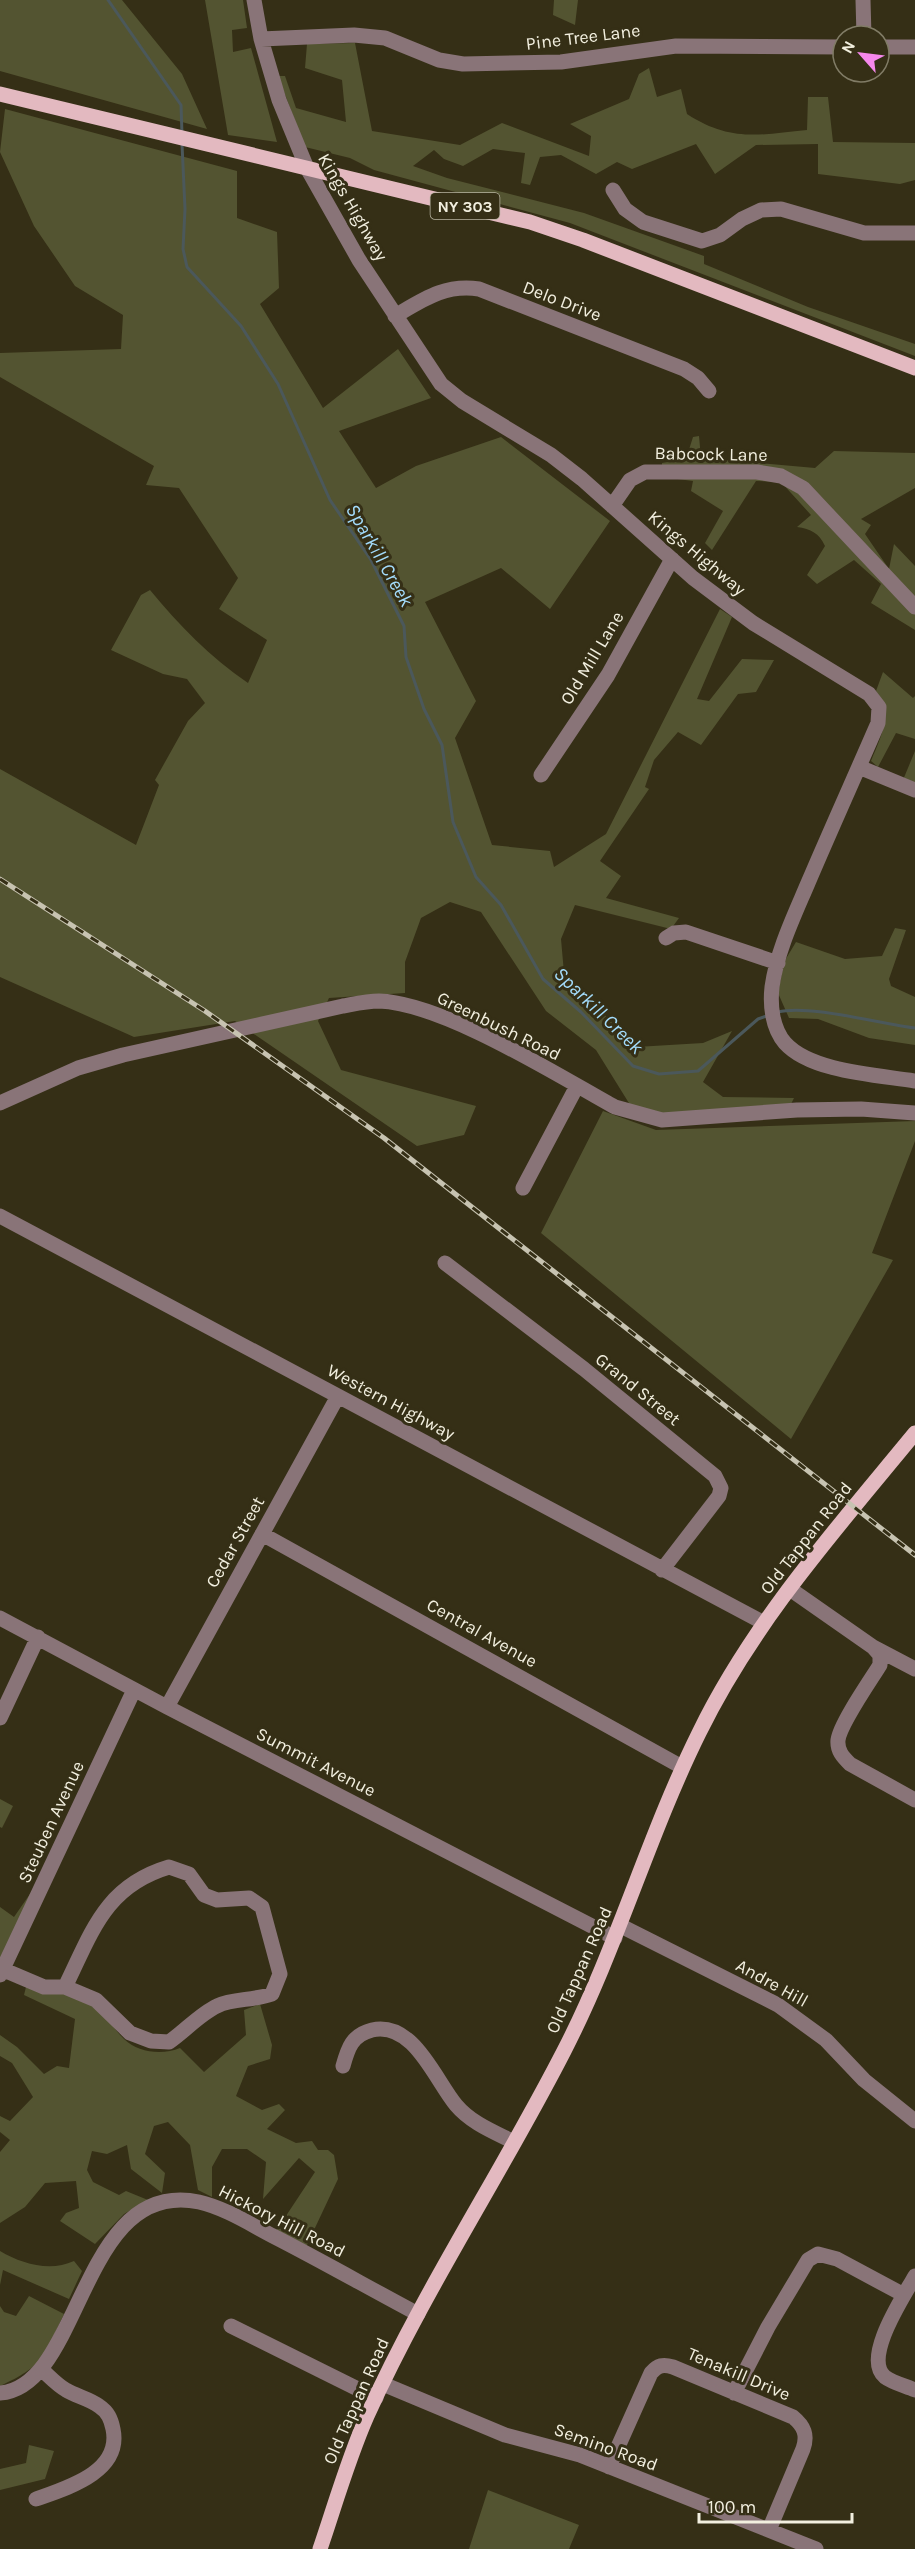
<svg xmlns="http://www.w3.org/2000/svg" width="915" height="2549" font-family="Karla,sans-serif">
<rect width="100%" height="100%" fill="#352f16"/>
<path fill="#535431" d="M0,0H122L182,74L207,129L0,71Z
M205,0H243L247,28L232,30L233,52L251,48L277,142L228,135Z
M554,0H578L575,25L553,15Z
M355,43L372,131L460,145L502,123L589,156L591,136L570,124L629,99L639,74L649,68L657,97L681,89L687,114C730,142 759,135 807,130L808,97H828L833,142L915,143V180L900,184L818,174V144L756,145L715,174L696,144L632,169L617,162L596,174L561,155L540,157L530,185L521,183L525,153L493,149L463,166L444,159L434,150L413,166L447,178L584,213L704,256V264L808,307L915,344V356L570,223L374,170L350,158L305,147L278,76H285L296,108L346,122L342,80L305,68L307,44Z
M5,109L237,171V218L277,232L279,288L260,304L323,408L398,349L431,398L339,431L376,488L416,466L501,437L610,521L550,609L501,568L425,602L476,701L455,738L492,845L550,851L554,867L606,834L720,609L732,617L697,699L709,701L742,659L774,660L756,692L738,694L701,745L678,732L654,760L645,787L649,789L600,861L621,876L606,898L679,918L671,929L575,905L561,939L564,973L636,1047L703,1043L732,1031L703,1082L723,1097L794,1098L789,1108L665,1115L632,1108L596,1050L546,1011L481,912L450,902L421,918L405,962V993L329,998L318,1021L341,1070L476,1106L464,1135L417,1146L235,1021L134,1037L0,977V769L136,845L159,785L155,780L188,721L205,703L187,679L163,674L111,650L141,595L150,590C179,625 210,657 248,683L267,640L219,609L238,578L179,488L146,485L154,466L0,377V353L121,349L123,315L75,286L34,226L0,152Z
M699,436L701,458L815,468L834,451L915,453V488L861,519L871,525L865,534L889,569L894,544L915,566V630L871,603L881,584L854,560L817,584L807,575L825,546C819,533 811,529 797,527L811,515L781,482L756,481L712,550L705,543L723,511L691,491L693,481L662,477V463L686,459L693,437Z
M883,672L913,698L915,696V739L896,733L878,767L871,761C881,736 893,716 876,691Z
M915,751V784L903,780Z
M895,928L906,930L889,979L891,986L915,997V1045L869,1038L818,1019L789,1018L778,993L784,962L796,942L845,959L882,956Z
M603,1111L656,1130L915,1121V1141L872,1253L893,1260L791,1439L541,1233Z
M0,1799L13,1806L2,1828L0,1827Z
M32,1891L0,1963V1907L14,1917Z
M26,1987C50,1990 72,1993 93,2005C107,2013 112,2028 124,2039C138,2053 163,2055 180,2048L204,2072L246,2035L244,2010L260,2004L272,2045L270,2059L248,2066L236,2096L262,2110L279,2104L285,2110L267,2129L296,2143L312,2141L318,2150H328L334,2155L338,2179L306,2247L276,2231L315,2172L299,2158L263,2199L266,2162L247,2149H222L212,2167V2197L198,2190L190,2145L168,2122L154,2126L145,2154L165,2173L162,2193L131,2169L127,2145L107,2154L92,2151L87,2170L93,2182L119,2195L126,2191L148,2200L124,2214L95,2244L60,2221L66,2213L79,2208L76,2181L45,2183L25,2207L0,2223V2152L10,2140L0,2132V2116L10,2121L33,2097L12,2063L0,2056V2035L17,2047L44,2074L57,2066L69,2068L75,2019L24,1995Z
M0,2251C22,2264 50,2272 74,2261L82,2271L69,2299L3,2270L0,2285Z
M29,2296L64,2314C44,2356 44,2366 0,2386V2306L4,2312L16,2316Z
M29,2445L54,2451L45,2479L0,2490V2469L26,2463Z
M488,2490L579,2525L569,2549H469Z"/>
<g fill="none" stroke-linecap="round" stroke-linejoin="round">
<path stroke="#4b585b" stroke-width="3" d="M108,0L181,105L182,134
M182,144L185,209L183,249L187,267L241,326L278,384L330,500L371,560L404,626L406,657L424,709L442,745L453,822L476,877L501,905L543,979L581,1012L633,1066L659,1074L698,1071L758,1019L769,1015
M778,1012C808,1004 881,1024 915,1028"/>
<path stroke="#897478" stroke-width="15" d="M254,0L261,39L279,100L307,168L359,260L441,384L462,401L551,455L582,479L693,578L753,623L869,694L879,707L878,723C855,776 831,829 808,883C794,916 777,951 772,987C770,1005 772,1028 785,1043C811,1072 878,1075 915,1081
M863,0L864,36
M261,39L354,35L385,38L439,60L463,64L561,62L676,46L843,47
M879,47H915
M613,190L625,209L643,222L702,241L720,235L742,219L761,210L781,209L864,233H915
M395,316C424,299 445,284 479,289L684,369L698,378L709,391
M612,506L630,480L645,472H757L781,476L803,488L915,607
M859,767L915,790
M541,775L608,675L672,559
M666,938L674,933L686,932L778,963
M0,1103L78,1068L123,1055L343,1006C354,1004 367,1001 379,1001C443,1003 557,1075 615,1107L662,1120L797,1110L861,1109L915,1113
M523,1188L577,1086
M0,1216L764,1623
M445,1263L584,1369L715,1476L721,1488L719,1496L662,1570
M262,1534L682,1767
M790,1589L873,1647L880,1655V1665C870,1681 840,1724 838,1740C837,1751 843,1757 850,1764L915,1800
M0,1618L167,1707L615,1938
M873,1647L915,1669
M167,1707L338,1396
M0,1718L38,1637
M621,1926L778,2005L826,2040L864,2080L915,2121
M4,1970L44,1987H65L96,2000L130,2033L151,2041L169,2042C185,2031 200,2014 217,2006C233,1998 253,2001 272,1994L280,1974L262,1907L249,1898L217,1900L204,1895L189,1874L169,1867C105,1886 92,1932 65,1987
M0,1975L134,1690
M343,2066C348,2048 352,2035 372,2030C414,2021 435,2080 456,2105C471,2123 494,2132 514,2142
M915,2276C904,2296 862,2358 885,2377C893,2383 906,2386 915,2390
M231,2326L376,2398
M383,2384L505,2435L580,2455L816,2549
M0,2393C83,2387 80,2177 199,2202C225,2208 250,2224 273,2236C322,2261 369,2288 418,2314
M734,2393L768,2327L808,2260L818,2254L837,2259L904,2295
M609,2467L651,2373C658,2365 663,2364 673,2367L793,2417C804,2426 808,2435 803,2449L769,2530
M36,2499C67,2488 122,2472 113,2429C111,2419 108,2412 99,2406C90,2399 76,2396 66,2390C57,2385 49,2376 41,2369"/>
<path stroke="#e3b9c0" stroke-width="15" d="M0,94L530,222L583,240L915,368
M320,2549C335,2505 348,2459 367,2416C424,2290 501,2174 564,2051C617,1948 648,1836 699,1733C753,1622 837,1528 915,1433"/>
<defs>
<path id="rail" d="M0,879L205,1011L384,1138L915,1555"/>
</defs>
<use href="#rail" stroke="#c7c3b1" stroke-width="5"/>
<use href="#rail" stroke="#352f16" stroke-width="3" stroke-dasharray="9" stroke-linecap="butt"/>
</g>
<g text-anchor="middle" stroke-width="6" stroke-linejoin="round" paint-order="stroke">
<rect fill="#352f16" stroke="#b9b5a3" stroke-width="1.5" x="430.5" y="193" width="69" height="26" rx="4.5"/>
<g font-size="16" font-weight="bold" fill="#f2efdf">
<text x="465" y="212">NY 303</text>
</g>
<g font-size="18" fill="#f2efdf" stroke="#352f16">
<text transform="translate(583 37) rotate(-7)" y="6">Pine Tree Lane</text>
<text transform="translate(353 207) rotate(60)" y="6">Kings Highway</text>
<text transform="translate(562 301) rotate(21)" y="6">Delo Drive</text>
<text transform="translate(711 454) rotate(1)" y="6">Babcock Lane</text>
<text transform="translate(697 553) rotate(40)" y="6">Kings Highway</text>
<text transform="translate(592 658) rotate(-59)" y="6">Old Mill Lane</text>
<text transform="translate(499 1026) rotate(26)" y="6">Greenbush Road</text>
<text transform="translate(638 1389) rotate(39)" y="6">Grand Street</text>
<text transform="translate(391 1402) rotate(28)" y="6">Western Highway</text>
<text transform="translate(806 1538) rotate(-52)" y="6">Old Tappan Road</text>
<text transform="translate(235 1542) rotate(-61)" y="6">Cedar Street</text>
<text transform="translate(482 1633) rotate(29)" y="6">Central Avenue</text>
<text transform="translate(316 1762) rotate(27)" y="6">Summit Avenue</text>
<text transform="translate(51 1822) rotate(-65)" y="6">Steuben Avenue</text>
<text transform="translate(579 1970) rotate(-66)" y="6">Old Tappan Road</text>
<text transform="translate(772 1983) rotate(29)" y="6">Andre Hill</text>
<text transform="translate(282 2221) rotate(27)" y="6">Hickory Hill Road</text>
<text transform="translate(739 2374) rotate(23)" y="6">Tenakill Drive</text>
<text transform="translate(356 2401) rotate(-66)" y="6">Old Tappan Road</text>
<text transform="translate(606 2447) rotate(20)" y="6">Semino Road</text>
</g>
<g font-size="20" font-style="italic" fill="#a3dbfa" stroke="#352f16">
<text transform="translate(380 555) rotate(60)" y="7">Sparkill Creek</text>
<text transform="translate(599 1010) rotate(44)" y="7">Sparkill Creek</text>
</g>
</g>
<g transform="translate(861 54) rotate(298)"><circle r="28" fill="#352f16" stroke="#817c66" stroke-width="1.5"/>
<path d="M0-4.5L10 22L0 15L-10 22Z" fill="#f688ed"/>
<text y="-9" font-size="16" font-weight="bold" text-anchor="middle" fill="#f2efdf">N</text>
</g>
<path d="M699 2513v9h153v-9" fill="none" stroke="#f2efdf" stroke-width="3"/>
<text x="708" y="2513" font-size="18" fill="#f2efdf" stroke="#352f16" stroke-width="4.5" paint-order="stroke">100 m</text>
</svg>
